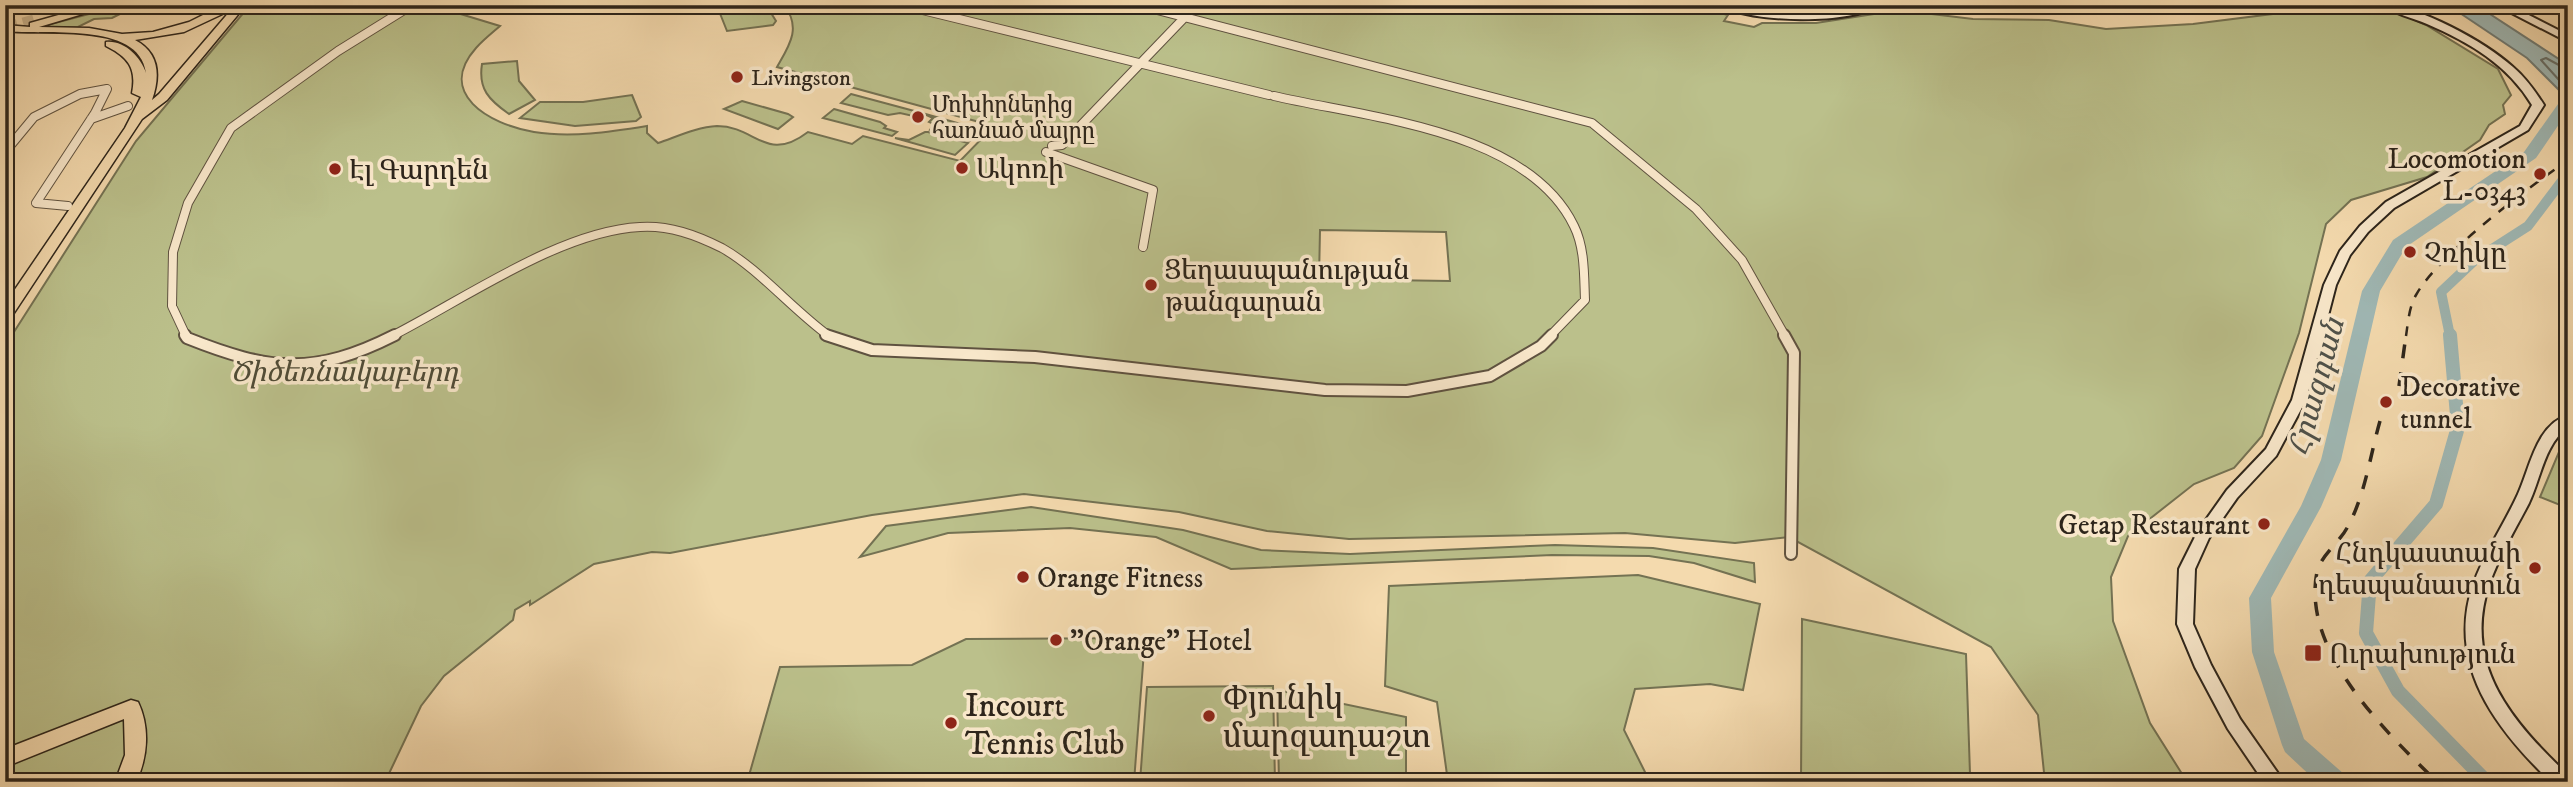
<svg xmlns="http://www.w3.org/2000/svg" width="2573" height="787" font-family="'IM FELL DW Pica','Noto Serif Armenian',serif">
<rect width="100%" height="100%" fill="#f4daae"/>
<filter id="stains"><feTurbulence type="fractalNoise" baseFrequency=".00286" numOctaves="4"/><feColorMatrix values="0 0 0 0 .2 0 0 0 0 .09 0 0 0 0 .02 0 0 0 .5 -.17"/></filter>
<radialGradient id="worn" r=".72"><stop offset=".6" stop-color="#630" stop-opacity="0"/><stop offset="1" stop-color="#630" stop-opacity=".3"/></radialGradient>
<path fill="#bbc08b" stroke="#747253" stroke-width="2" fill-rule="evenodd" d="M123,5H138L112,18L94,19L78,27L36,28Z
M250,5H431L500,26C492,33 483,40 476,48C436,93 488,124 534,132C571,138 610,132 647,126V133L658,143C676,137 697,127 717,126C756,126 766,164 808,132L852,144L863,136L960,161L994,126L777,67C789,46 802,28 784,5H1598C1631,16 1631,7 1662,5C1685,4 1706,10 1728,15L1724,21L1754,27L1762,23H1816L1874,14L1915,12L1973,19L2049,20L2106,29L2193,24L2272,14V5H2381L2426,25L2498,69L2511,95L2503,105L2505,114L2489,125L2480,140L2427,177L2351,200L2326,224L2299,333L2262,436L2234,468L2194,484L2128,536L2111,577L2113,621L2150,723L2184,777L2182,782H2045L2038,715L1991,647L1789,537L1735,543L1625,533L1349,539L1267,531L1179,512L1024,494L872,515L670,553L652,552L594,564L530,605V601L515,610L513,620L444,676L421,706L385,782H5V346L136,141ZM1320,230L1446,232L1450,281L1319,279Z
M712,5H766L776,21L773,25L727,31L719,11Z
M517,61L519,81L535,100L509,114C489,100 478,89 482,64Z
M851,94L918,112L913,116L900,113L888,115L841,103Z
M632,95L641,117L636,121L575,126L520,118L540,102H583Z
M742,101L788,114L793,117L778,129L724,109Z
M834,109L880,122L886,126L884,128L897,132L892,136L823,118Z
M922,113L982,130L970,141L930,130L934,124L929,122L933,118Z
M925,132H928L968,143L955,155L895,138L909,140Z
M2568,439V500L2565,507L2540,497L2564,440Z
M1031,507L1183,530L1261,550L1350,554L1555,545L1653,548L1754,563L1755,582L1694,563L1649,556L1552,555L1231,569L1156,537L1070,528L948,533L860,557L886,526Z
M1638,575L1760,604L1743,690L1710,684L1635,689L1624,730L1650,782H1448L1437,702L1385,686L1389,586Z
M1802,619L1966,654L1970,774L1984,782H1801Z
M1145,638L1134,782L748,779L780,667L912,665L966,639Z
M1273,686L1275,782H1140L1147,687Z
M1277,690L1406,717V782H1279Z"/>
<path fill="#9fb8b5" stroke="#717d77" stroke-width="2" d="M2448,5H2476L2568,65V99L2527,58Z"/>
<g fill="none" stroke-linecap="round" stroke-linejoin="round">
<path stroke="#666e68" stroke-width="2" d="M2568,70L2546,58L2541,60L2568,90"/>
<path stroke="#9fb8b5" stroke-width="10" d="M2450,336L2441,292L2475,260L2528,226L2562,181"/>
<path stroke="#9fb8b5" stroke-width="14" d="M2450,335L2458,427L2436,504L2370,581L2366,633L2398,691L2487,782"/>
<path fill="#9fb8b5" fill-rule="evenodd" d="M2568,96V111L2536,158L2406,247L2380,291L2341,460L2321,507L2271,598L2274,652L2304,739L2344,774L2347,782H2317L2285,752L2282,745L2252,652L2249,598L2301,506L2321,460L2362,291L2393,240L2524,152L2563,97Z"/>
<path stroke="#ccb691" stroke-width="13" stroke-dasharray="13 6" stroke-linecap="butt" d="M5,29L34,21"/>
<defs>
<path id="street-far1" d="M902,5L1269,95
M1138,5L1592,123L1696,209L1742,260L1785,336
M1274,96C1367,118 1527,129 1574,226C1585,248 1584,276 1585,300L1550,336
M91,119L128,106
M1052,146L1062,145L1184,18
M5,152L34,117L80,94L107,89L95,113L36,203L68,206
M1046,152L1153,190L1143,247
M186,336L172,306L173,252L188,203L231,128L338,51L412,5
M392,336C463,300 560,231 640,227C669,225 696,235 722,248C758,268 794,311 829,336"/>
<path id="street" d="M185,335L187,338C270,371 314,376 395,335
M826,335L872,350L1035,357L1325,390L1407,391L1490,376L1541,346L1552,335
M1784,335L1794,353L1791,554"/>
<path id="secondary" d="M1719,5C1746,5 1773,13 1800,14C1828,15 1854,5 1881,5C1851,25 1750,23 1719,5Z
M2382,5C2419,5 2485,42 2513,67C2526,78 2535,91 2544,105L2528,130L2394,208L2368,232L2350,255L2336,285L2306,400L2276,456L2237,498L2209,538L2195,569L2193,624L2211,665L2240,719L2284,782H2264L2228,729L2195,667L2177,624L2179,569L2198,531L2227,490L2266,449L2292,400L2324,285L2340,251L2360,226L2386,202L2520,126L2532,105C2508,65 2469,42 2427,24C2413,18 2395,14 2382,5Z
M2496,5H2509L2568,35V42Z
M2568,415V427C2544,445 2541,478 2529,503C2515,530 2499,556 2489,585C2462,666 2513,722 2568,775V782H2551C2496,729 2446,665 2473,585C2484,553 2504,525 2518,494C2530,468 2536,425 2568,415Z"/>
<path id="primary" d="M94,5H113L39,27L89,28L122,34L153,32L189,22L223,5H246L167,100L142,119L10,319L5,321V304L125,128L141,97L132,93C137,68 128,57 106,46V42C124,40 141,57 146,73C139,20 43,36 5,31V25L30,27V23ZM231,10L159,94L152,100C160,77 160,53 135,40L184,32Z
M131,700L138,702C150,727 148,757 136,782H115L125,755L124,719L5,767V749Z"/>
</defs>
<use href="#street-far1" stroke="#5f5240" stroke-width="10"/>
<use href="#street" stroke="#5f5240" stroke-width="14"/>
<use href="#secondary" stroke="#2d251b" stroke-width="4"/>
<use href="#primary" stroke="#2d251b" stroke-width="3"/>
<use href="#street-far1" stroke="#f8e7ca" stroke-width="8"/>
<use href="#street" stroke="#f8e7ca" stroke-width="10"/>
<use href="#secondary" fill="#f8e7ca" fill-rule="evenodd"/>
<use href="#primary" fill="#f4daae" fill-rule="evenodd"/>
<path stroke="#2d251b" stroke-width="2.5" stroke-dasharray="10 10" stroke-linecap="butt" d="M2406,336C2408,323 2409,307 2416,295C2439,254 2528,188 2568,160"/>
<path stroke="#2d251b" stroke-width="3.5" stroke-dasharray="14 14" stroke-linecap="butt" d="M2399,386L2406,335
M2380,421C2370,456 2365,496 2347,528C2339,543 2321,555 2317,572C2301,651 2386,732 2437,782"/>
</g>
<g fill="#8f2418" stroke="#f8e7ca" stroke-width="2.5">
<circle cx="737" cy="77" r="7"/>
<circle cx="918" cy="117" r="7"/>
<circle cx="962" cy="168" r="7"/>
<circle cx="335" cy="169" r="7"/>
<circle cx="2540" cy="174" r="7"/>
<circle cx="2410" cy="252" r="7"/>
<circle cx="1151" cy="285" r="7"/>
<circle cx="2386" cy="402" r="7"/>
<circle cx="2264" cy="524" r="7"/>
<circle cx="2535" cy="568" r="7"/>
<circle cx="1023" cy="577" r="7"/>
<circle cx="1056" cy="640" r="7"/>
<rect x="2304" y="644" width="18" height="18" rx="3.5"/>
<circle cx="1209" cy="716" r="7"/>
<circle cx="951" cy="723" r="7"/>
</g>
<g text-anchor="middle" stroke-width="7" stroke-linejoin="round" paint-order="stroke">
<g font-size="23" fill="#2d251b" stroke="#f8e7ca" text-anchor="start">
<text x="751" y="85">Livingston</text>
<text x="932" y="112">Մոխիրներից<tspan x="932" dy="26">հառնած մայրը</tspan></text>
</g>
<g font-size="28" fill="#2d251b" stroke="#f8e7ca" text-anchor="start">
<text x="2526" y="168" text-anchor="end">Locomotion<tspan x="2526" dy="32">L-0343</tspan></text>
<text x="976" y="178">Ակոռի</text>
<text x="349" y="179">Էլ Գարդեն</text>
<text x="2424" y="262">Չռիկը</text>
<text x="1165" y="279">Ցեղասպանության<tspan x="1165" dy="32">թանգարան</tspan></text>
<text x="2400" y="396">Decorative<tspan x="2400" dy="32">tunnel</tspan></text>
<text x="2250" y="534" text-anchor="end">Getap Restaurant</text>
<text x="2521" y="562" text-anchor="end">Հնդկաստանի<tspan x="2521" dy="32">դեսպանատուն</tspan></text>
<text x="1037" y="587">Orange Fitness</text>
<text x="1070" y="650">"Orange" Hotel</text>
<text x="2329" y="663">Ուրախություն</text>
</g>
<g font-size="28" font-style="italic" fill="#504c37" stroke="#f8e7ca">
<text x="345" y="381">Ծիծեռնակաբերդ</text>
</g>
<g font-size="30" font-style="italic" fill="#4f5149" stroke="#f8e7ca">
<text transform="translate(2316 387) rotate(-75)" y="10">Հրազդան</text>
</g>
<g font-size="33" fill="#2d251b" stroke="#f8e7ca" text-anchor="start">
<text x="1223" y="709">Փյունիկ<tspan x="1223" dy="38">մարզադաշտ</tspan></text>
<text x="965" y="716">Incourt<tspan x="965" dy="38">Tennis Club</tspan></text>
</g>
</g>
<rect width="2573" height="787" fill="none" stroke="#f4daae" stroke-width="28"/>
<rect x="7" y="7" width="2559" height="773" fill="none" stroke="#2d251b" stroke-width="3.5"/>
<rect x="14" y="14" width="2545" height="759" fill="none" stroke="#2d251b" stroke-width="2"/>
<rect width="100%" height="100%" filter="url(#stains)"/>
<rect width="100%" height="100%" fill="url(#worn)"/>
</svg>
